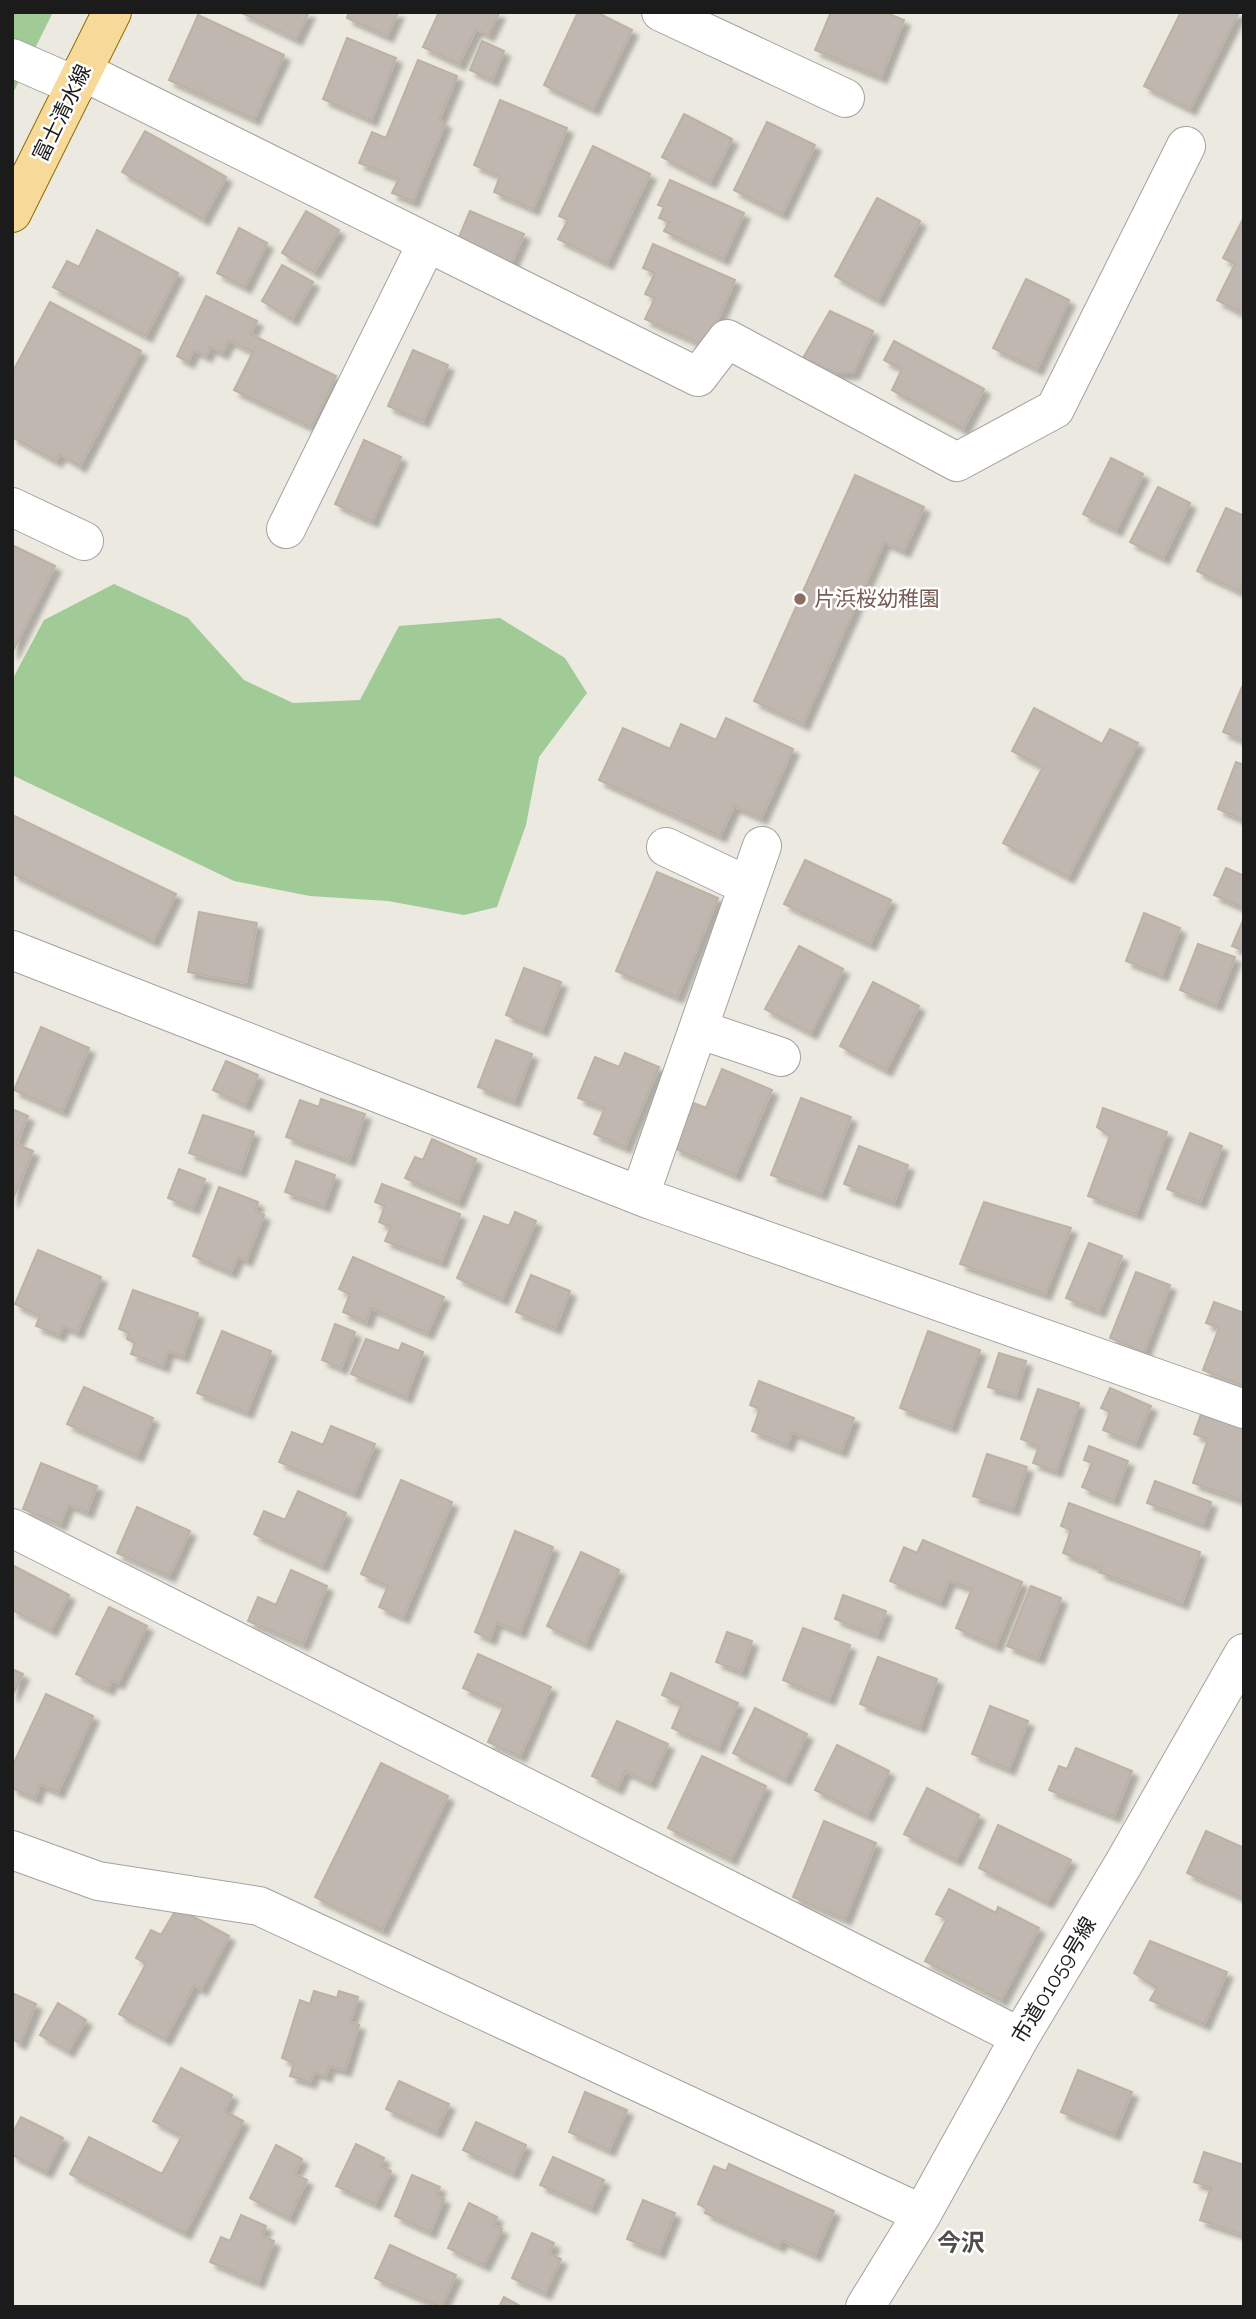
<svg xmlns="http://www.w3.org/2000/svg" width="1256" height="2319" font-family="Raleway,'Noto Sans JP',sans-serif">
<defs>
<filter id="shadow"><feDropShadow dx="6" dy="6" stdDeviation="2" flood-color="#0004"/></filter>
</defs>
<rect width="100%" height="100%" fill="#ece9e0"/>
<path fill="#a0ca96" d="M12,12H53L12,95Z
M114,584L188,618L244,680L293,703L360,700L399,626L500,618L565,658L587,693L539,757L526,825L497,907L464,915L388,901L310,896L234,881L12,775V680L44,620Z"/>
<path fill="#c0b8b0" stroke="#bdb1a3" stroke-width="2" filter="url(#shadow)" d="M240,12H309L296,39Z
M349,12H398L387,36L347,18Z
M439,12H497L499,13L488,35L476,29L459,64L423,47Z
M578,12H596L632,30L593,109L544,85Z
M831,12H884L904,20L881,77L815,50Z
M1181,12H1239L1190,109L1144,86Z
M198,15L284,55L254,119L169,80Z
M347,38L396,58L371,120L323,99Z
M482,41L504,51L492,80L470,70Z
M418,60L457,76L439,120L445,123L413,201L392,193L399,178L359,163L372,132L386,138Z
M500,100L567,128L533,209L494,192L500,176L474,165Z
M684,114L732,139L710,182L662,157Z
M767,122L815,145L782,214L734,190Z
M145,131L226,177L203,219L122,172Z
M593,146L650,174L607,263L558,239L568,220L559,216Z
M670,180L744,213L723,259L664,231L669,222L659,218L664,207L658,205Z
M877,198L920,221L878,300L835,276Z
M306,211L339,230L314,272L282,253Z
M470,211L524,234L510,267L456,244Z
M1244,217V314L1217,300L1235,264L1223,258Z
M239,228L267,243L245,287L217,273Z
M97,230L178,273L146,336L53,287L67,261L79,267Z
M653,244L735,280L706,346L645,319L655,298L645,294L655,273L643,268Z
M282,265L313,282L292,319L262,301Z
M1026,279L1069,300L1037,369L993,348Z
M206,296L257,321L250,334L336,376L311,427L234,390L253,352L229,340L222,353L210,347L206,356L194,350L188,362L177,356Z
M50,302L141,351L80,466L60,454L56,461L12,437V373Z
M830,311L873,331L853,373H836L803,358Z
M894,341L984,389L963,429L892,390L902,369L884,360Z
M413,350L448,365L423,421L388,406Z
M364,440L401,457L372,521L335,504Z
M1111,458L1143,474L1116,530L1083,514Z
M855,475L924,507L904,551L884,542L803,724L754,701Z
M1158,487L1190,503L1163,558L1130,542Z
M1226,508L1244,516V579L1239,591L1197,571Z
M12,545L55,566L12,653Z
M1242,687L1244,688V740L1223,732Z
M1034,708L1102,744L1110,729L1138,743L1068,877L1003,843L1043,767L1012,751Z
M726,718L793,749L761,818L734,806L720,836L599,780L623,728L670,749L681,724L716,740Z
M1236,762L1244,765V820L1218,809Z
M12,815L176,894L153,941L12,873Z
M805,860L891,900L870,944L784,904Z
M1226,868L1244,876V908L1214,895Z
M657,872L718,898L677,997L616,971Z
M199,912L257,923L246,983L188,972Z
M1144,913L1180,928L1162,975L1126,961Z
M1244,918V951L1232,946Z
M1198,944L1235,957L1216,1005L1180,990Z
M799,946L843,969L811,1033L765,1009Z
M524,968L561,982L542,1030L506,1015Z
M873,982L919,1006L886,1070L840,1046Z
M41,1027L89,1048L62,1111L14,1090Z
M496,1040L532,1054L514,1101L478,1087Z
M625,1053L659,1067L625,1147L594,1134L605,1108L578,1098L595,1057L619,1067Z
M226,1061L258,1075L245,1105L213,1090Z
M722,1069L772,1090L735,1175L674,1148L694,1103L706,1108Z
M801,1098L851,1117L821,1194L771,1175Z
M321,1099L365,1114L349,1160L286,1137L300,1100L319,1107Z
M1103,1108L1167,1132L1136,1214L1088,1196L1110,1136L1097,1127Z
M12,1109L28,1116L16,1144L33,1151L12,1201Z
M203,1115L254,1132L240,1171L189,1153Z
M1190,1133L1222,1146L1200,1202L1167,1189Z
M432,1139L476,1159L458,1202L405,1178L415,1157L423,1160Z
M859,1146L908,1165L894,1202L844,1184Z
M296,1161L335,1175L324,1206L285,1192Z
M179,1169L205,1179L193,1208L168,1198Z
M382,1184L460,1214L441,1262L385,1241L391,1227L379,1222L385,1206L375,1202Z
M219,1187L258,1202L255,1211L264,1215L246,1260L238,1256L231,1272L193,1256Z
M984,1202L1071,1228L1045,1294L960,1264Z
M515,1212L536,1221L502,1299L457,1278L484,1216L509,1226Z
M1089,1243L1122,1256L1099,1311L1066,1298Z
M38,1250L101,1277L77,1332L63,1326L59,1335L36,1326L40,1316L15,1304Z
M353,1257L444,1297L427,1333L371,1308L366,1322L343,1312L350,1294L339,1289Z
M1136,1272L1170,1285L1144,1352L1110,1338Z
M531,1275L570,1291L555,1328L516,1312Z
M133,1290L198,1313L183,1356L168,1351L163,1366L131,1354L135,1343L127,1339L129,1333L119,1329Z
M1214,1302L1244,1313V1386L1203,1370L1219,1328L1206,1323Z
M335,1324L355,1332L341,1368L322,1360Z
M222,1331L271,1351L247,1412L197,1393Z
M928,1331L980,1350L951,1427L900,1408Z
M366,1339L399,1351L402,1343L423,1352L406,1397L351,1374Z
M999,1353L1026,1361L1016,1395L988,1387Z
M759,1381L854,1418L841,1451L792,1432L787,1445L752,1431L760,1409L750,1405Z
M84,1387L153,1418L137,1456L67,1424Z
M1110,1388L1151,1406L1135,1443L1103,1430L1110,1412L1101,1408Z
M1038,1389L1079,1403L1056,1471L1033,1463L1039,1446L1021,1439Z
M1201,1414L1244,1429V1487L1240,1499L1193,1483L1208,1439L1194,1434Z
M331,1426L375,1444L354,1493L279,1462L292,1432L323,1445Z
M1089,1446L1128,1461L1113,1500L1082,1487L1092,1463L1084,1460Z
M987,1454L1027,1467L1013,1509L973,1496Z
M41,1463L97,1486L87,1512L68,1504L60,1524L23,1509Z
M401,1480L452,1502L403,1617L379,1607L388,1586L361,1574Z
M1155,1481L1211,1502L1203,1524L1147,1503Z
M298,1491L346,1513L322,1566L254,1534L264,1511L285,1520Z
M1069,1503L1200,1552L1182,1603L1099,1572L1101,1568L1063,1553L1071,1530L1061,1526Z
M137,1507L190,1531L169,1576L117,1553Z
M515,1531L553,1547L520,1632L496,1622L490,1639L475,1632Z
M923,1540L1022,1582L996,1646L956,1628L972,1589L949,1580L940,1602L890,1581L904,1547L917,1553Z
M581,1552L619,1570L585,1644L547,1626Z
M14,1566L69,1595L51,1630L12,1610Z
M291,1570L327,1586L303,1644L248,1621L258,1597L276,1605Z
M1031,1586L1061,1598L1038,1658L1007,1646Z
M843,1595L886,1611L877,1635L835,1619Z
M109,1607L147,1626L118,1683L112,1680L108,1689L76,1674Z
M803,1628L850,1645L829,1699L783,1680Z
M727,1632L752,1641L741,1672L716,1662Z
M478,1654L551,1687L520,1756L488,1742L504,1706L463,1688Z
M878,1657L937,1679L920,1727L860,1704Z
M12,1669L23,1674L12,1696Z
M671,1673L738,1703L718,1748L672,1728L682,1704L662,1695Z
M46,1694L93,1716L58,1792L40,1784L35,1798L12,1788V1767Z
M990,1706L1028,1721L1009,1769L972,1754Z
M755,1708L807,1734L785,1779L733,1753Z
M617,1721L668,1744L650,1783L625,1771L617,1788L592,1776Z
M837,1745L889,1771L867,1816L815,1790Z
M1076,1748L1132,1771L1114,1816L1049,1790L1059,1766L1067,1769Z
M702,1756L766,1786L731,1859L668,1828Z
M381,1763L448,1796L382,1930L315,1897Z
M927,1788L979,1815L956,1860L904,1834Z
M824,1821L876,1843L845,1919L793,1897Z
M998,1825L1071,1860L1047,1902L979,1868Z
M1206,1831L1244,1848V1898L1187,1873Z
M949,1889L996,1913L998,1907L1039,1928L1001,2000L925,1961L947,1919L936,1914Z
M177,1908L229,1936L201,1989L194,1985L165,2039L119,2014L146,1964L136,1958L151,1930L161,1935Z
M1150,1941L1227,1972L1204,2024L1150,2000L1157,1988L1134,1973Z
M314,1991L337,1998L339,1991L358,1997L350,2022L359,2025L345,2070L329,2066L326,2076L314,2072L310,2082L290,2076L294,2063L282,2058L300,2000L310,2004Z
M12,1993L36,2004L20,2043L12,2039Z
M58,2003L86,2020L68,2051L40,2035Z
M181,2068L232,2095L224,2111L243,2121L185,2233L70,2174L89,2137L162,2174L182,2136L153,2121Z
M1078,2070L1132,2092L1114,2134L1061,2112Z
M399,2081L449,2104L436,2132L386,2109Z
M585,2092L627,2110L609,2150L569,2132Z
M21,2117L63,2138L46,2172L12,2155V2134Z
M476,2122L526,2145L513,2173L463,2150Z
M356,2144L384,2158L380,2166L391,2171L375,2204L336,2186Z
M276,2145L302,2159L294,2174L307,2180L289,2218L250,2198Z
M1204,2152L1244,2165V2235L1200,2220L1211,2187L1194,2182Z
M553,2157L604,2180L591,2208L540,2185Z
M729,2164L834,2211L815,2255L782,2240L779,2246L705,2213L707,2209L698,2204L714,2166L726,2171Z
M412,2175L440,2187L436,2195L444,2199L430,2232L395,2216Z
M643,2200L675,2213L659,2252L627,2239Z
M469,2203L497,2217L493,2225L502,2229L484,2265L448,2248Z
M241,2215L266,2226L262,2236L274,2241L258,2282L210,2262L221,2237L230,2241Z
M532,2233L554,2243L549,2254L561,2259L545,2293L512,2278Z
M390,2245L456,2275L441,2307L375,2278Z
M504,2297L522,2307H499Z"/>
<g fill="none" stroke-linecap="round" stroke-linejoin="round">
<defs>
<path id="minor" d="M661,12L845,98
M12,58L76,86
M82,71L698,377L727,339L957,462L1055,409L1186,146
M12,507L84,541
M286,529L427,243
M666,847L748,886
M12,950L651,1200L1244,1409
M698,1029L781,1057
M640,1195L762,846
M12,1528L1020,2037
M12,1850L98,1881L259,1906L922,2214
M865,2307L922,2214L1020,2037L1124,1863L1244,1653"/>
<path id="major" d="M12,213L112,12"/>
</defs>
<use href="#minor" stroke="#a2a2a2" stroke-width="40"/>
<use href="#major" stroke="#8b6e06" stroke-width="40"/>
<use href="#minor" stroke="#fff" stroke-width="38"/>
<use href="#major" stroke="#f7da9a" stroke-width="38"/>
</g>
<circle fill="#8d6e63" stroke="#fff" stroke-width="2.5" cx="800" cy="599" r="7"/>
<g text-anchor="middle" stroke-width="5" stroke-linejoin="round" paint-order="stroke">
<g font-size="21" fill="#1b1b1b" stroke="#fff">
<text transform="translate(62 113) rotate(-64)" y="7">富士清水線</text>
<text transform="translate(1054 1980) rotate(-59)" y="7">市道01059号線</text>
</g>
<g font-size="21" fill="#785e54" stroke="#fff" text-anchor="start">
<text x="814" y="606">片浜桜幼稚園</text>
</g>
<g font-size="24" font-weight="bold" fill="#4e4e4e" stroke="#fff">
<text x="961" y="2251">今沢</text>
</g>
</g>
<rect width="1256" height="2319" fill="none" stroke="#1b1b1b" stroke-width="28"/>
</svg>
